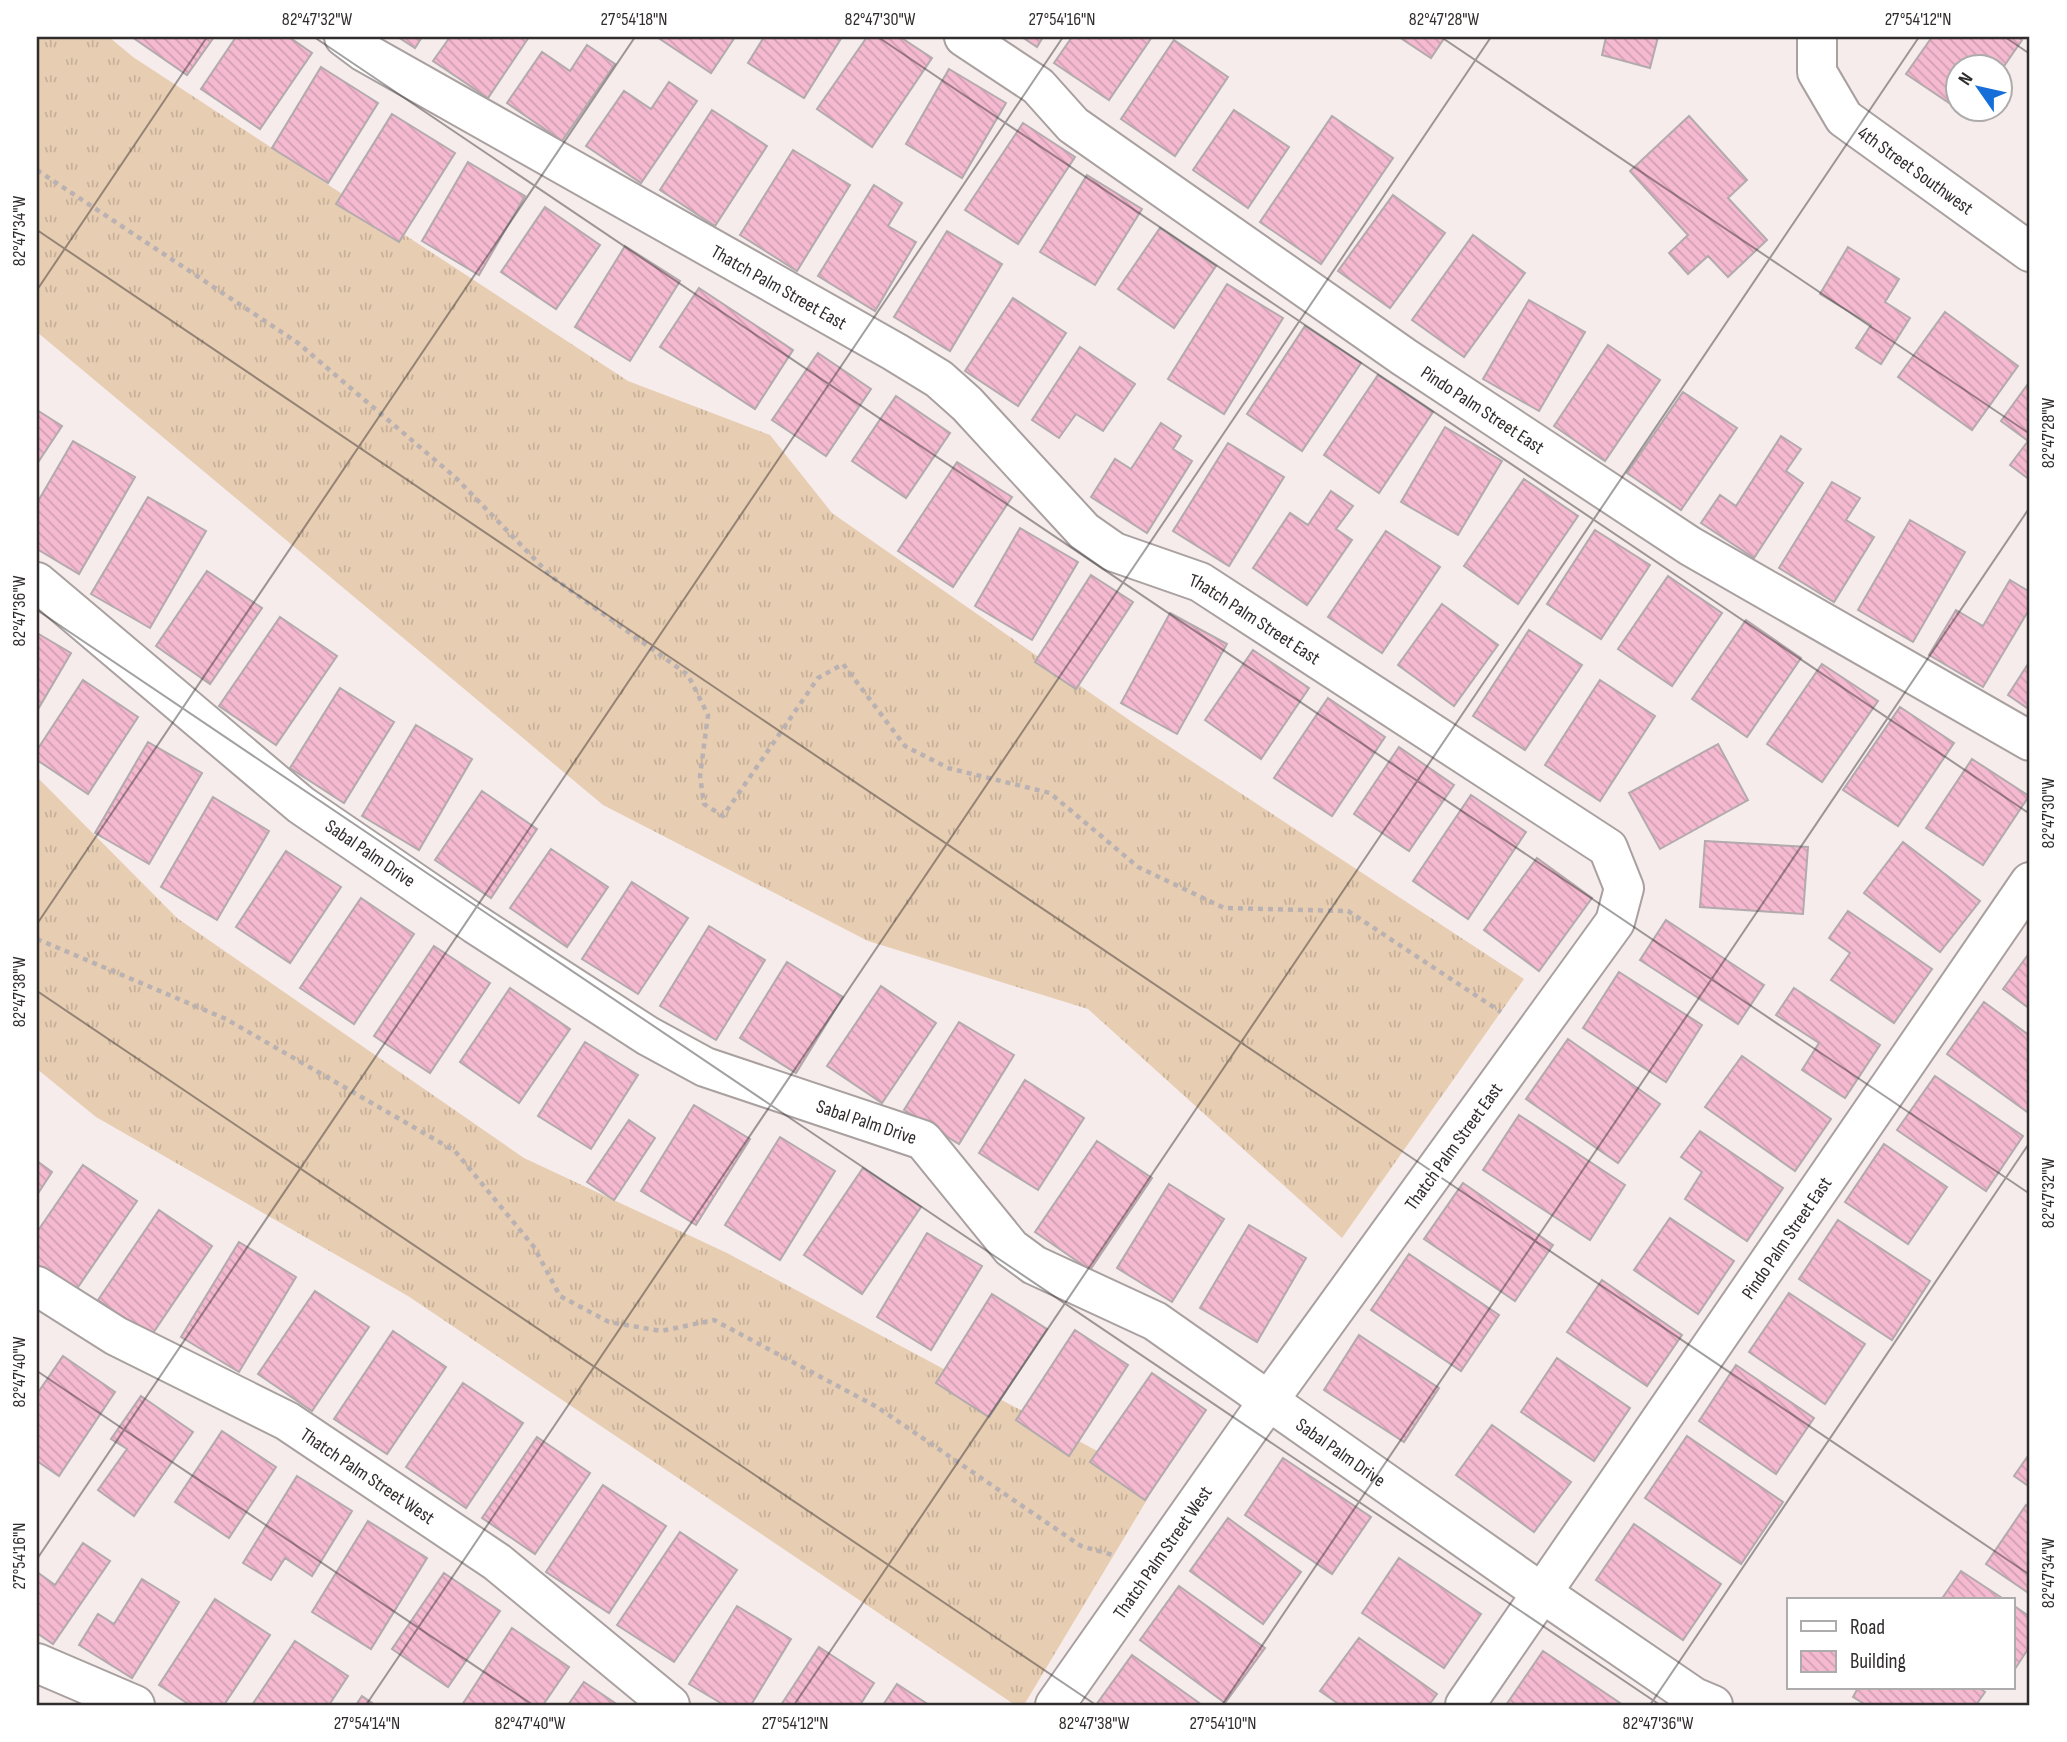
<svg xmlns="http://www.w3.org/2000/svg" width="2067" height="1742" font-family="'Sofia Sans Condensed',sans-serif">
<defs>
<pattern id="grass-tufts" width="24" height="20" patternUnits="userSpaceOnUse" patternTransform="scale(1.75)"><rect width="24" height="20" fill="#e7cdb2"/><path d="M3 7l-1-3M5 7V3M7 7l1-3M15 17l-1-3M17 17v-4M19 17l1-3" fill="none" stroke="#c7b099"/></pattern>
<pattern id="building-back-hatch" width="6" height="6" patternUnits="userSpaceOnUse" patternTransform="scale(1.75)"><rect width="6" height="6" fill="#f5b9d0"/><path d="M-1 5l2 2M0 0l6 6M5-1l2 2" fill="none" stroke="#d29fb3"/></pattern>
</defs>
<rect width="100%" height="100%" fill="#f6ecec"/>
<path fill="url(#grass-tufts)" d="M37,37H109L133,57L628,381L770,435L832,513L1135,724L1524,979L1342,1238L1088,1009L868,941L603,805L37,332Z
M37,777L177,918L524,1158L727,1253L1157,1483L1024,1705H1015L408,1296L96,1117L37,1069Z"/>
<path fill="url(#building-back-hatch)" stroke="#b3aaad" stroke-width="2" d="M132,37H214L187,75Z
M236,37H289L312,53L260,129L201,89Z
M398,37H422L415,48Z
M450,37H529L488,98L433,61Z
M657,37H735L711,73Z
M764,37H842L804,98L748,63Z
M867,37H900L932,58L872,147L817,109Z
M1022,37H1043L1037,47Z
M1072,37H1152L1109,100L1054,63Z
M1399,37H1445L1431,58Z
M1606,37H1658L1650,68L1602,55Z
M1932,37H2017L2022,40L2000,72V66H1958V108H1975L1970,117L1906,74Z
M1174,40L1228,77L1175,156L1121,119Z
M587,45L615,64L562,141L507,103L542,52L570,71Z
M321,67L378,103L328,183L272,148Z
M949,69L1006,103L962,178L906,144Z
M669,82L697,101L641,183L586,146L624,91L651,109Z
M712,110L767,146L715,226L660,190Z
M1234,110L1289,147L1248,208L1193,170Z
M392,114L455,153L399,242L336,204Z
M1332,116L1393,158L1321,264L1260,222Z
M1689,116L1747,180L1728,198L1767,240L1728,277L1708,256L1688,274L1669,253L1688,235L1630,171Z
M1023,123L1075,157L1018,244L965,210Z
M793,150L850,185L797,271L740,235Z
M468,162L525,196L479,275L422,241Z
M1087,175L1142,209L1095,285L1040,252Z
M874,185L902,203L888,226L916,242L875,311L818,276Z
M1393,195L1445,233L1390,308L1338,271Z
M545,207L600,245L556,309L501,272Z
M1160,228L1216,266L1174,328L1118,289Z
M947,231L1002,264L950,351L894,317Z
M1473,235L1525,273L1464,357L1412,320Z
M625,246L680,281L630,361L575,327Z
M1848,247L1899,279L1885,302L1910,318L1881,364L1856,348L1871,325L1820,294Z
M1227,284L1283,318L1224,414L1168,379Z
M699,288L793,350L755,409L660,347Z
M1013,298L1066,333L1018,406L965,371Z
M1529,300L1585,332L1539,411L1483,379Z
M1945,312L2018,366L1972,430L1898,377Z
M1305,326L1361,363L1302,451L1247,414Z
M1608,345L1660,380L1605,461L1554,426Z
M1080,347L1135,384L1103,431L1076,414L1059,438L1032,420Z
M818,353L871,389L826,456L772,420Z
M1378,375L1433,412L1379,493L1324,455Z
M2030,381V480L2010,465L2028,441L2001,421Z
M1683,392L1737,428L1681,510L1627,473Z
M896,396L950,433L906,498L852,461Z
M37,410L62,426L37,464Z
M1161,423L1181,436L1173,449L1192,461L1147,533L1091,497L1115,459L1131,469Z
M1445,427L1502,461L1458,535L1401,502Z
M1781,436L1801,449L1786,471L1803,483L1754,558L1701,523L1720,495L1736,506Z
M73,441L135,477L79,574L37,549V503Z
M1228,443L1284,477L1229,566L1173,531Z
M957,462L1012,497L953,587L898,551Z
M1524,479L1578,516L1518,604L1464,566Z
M1832,482L1860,498L1846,520L1874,537L1834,602L1779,568Z
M1331,491L1353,506L1336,529L1352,540L1307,605L1253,568L1290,513L1308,525Z
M148,497L206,531L150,628L91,594Z
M1910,520L1965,552L1913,642L1858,610Z
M1020,528L1078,562L1032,640L975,606Z
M1595,530L1650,565L1601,639L1547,604Z
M1386,531L1440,567L1382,653L1328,617Z
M207,571L262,608L210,684L156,646Z
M1091,575L1133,602L1076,689L1035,662Z
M1668,576L1722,613L1672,686L1618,649Z
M2010,580L2030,592V608L1983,687L1929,655L1956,610L1983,626Z
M1442,604L1498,645L1454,706L1398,665Z
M1170,613L1227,644L1177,734L1121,703Z
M280,617L337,656L276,745L219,706Z
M1746,620L1801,658L1747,737L1692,699Z
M1529,630L1582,665L1525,750L1473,716Z
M37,633L71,653L37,711Z
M1253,650L1309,688L1261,759L1205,720Z
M2030,661V710L2008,695Z
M1822,664L1878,701L1822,782L1767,744Z
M83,680L138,717L88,794L37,760V750Z
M1600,680L1655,716L1600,801L1545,765Z
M340,688L394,722L344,803L290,768Z
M1328,698L1385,737L1332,816L1274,778Z
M1900,707L1954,743L1898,826L1843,790Z
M416,725L472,759L419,850L362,816Z
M148,742L202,773L149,864L95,833Z
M1718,744L1748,800L1660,849L1629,793Z
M1399,747L1454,785L1409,851L1354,814Z
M1972,759L2029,796L1983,865L1926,828Z
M482,791L537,829L491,898L435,860Z
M1471,795L1526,832L1468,919L1413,881Z
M213,797L269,831L217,920L161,887Z
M1705,841L1808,847L1803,914L1700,907Z
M1903,842L1980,901L1940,952L1864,893Z
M551,849L608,887L567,947L510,908Z
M286,851L341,887L290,963L236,927Z
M1537,858L1592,898L1539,971L1484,930Z
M632,882L688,918L638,994L582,959Z
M361,898L414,934L354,1024L300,988Z
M1848,911L1932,969L1894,1023L1831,980L1850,953L1829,938Z
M1666,920L1764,985L1738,1024L1640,960Z
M709,926L765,960L716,1040L660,1006Z
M434,946L490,983L430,1073L374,1036Z
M2030,952V1009L2003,989Z
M787,962L843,997L796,1073L740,1038Z
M1619,972L1702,1025L1666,1082L1583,1028Z
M881,986L936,1023L882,1103L827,1066Z
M510,988L570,1029L519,1103L460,1062Z
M1794,988L1880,1045L1845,1098L1802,1070L1819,1043L1776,1015Z
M1984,1002L2030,1036V1114L1947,1054Z
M959,1022L1014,1055L959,1144L904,1110Z
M1568,1039L1660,1104L1618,1163L1526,1099Z
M585,1042L638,1075L591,1149L538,1116Z
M1742,1056L1831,1119L1795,1171L1705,1107Z
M1935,1076L2023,1136L1986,1191L1897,1130Z
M1025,1080L1084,1118L1038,1190L979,1153Z
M694,1105L750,1139L696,1225L641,1191Z
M1519,1115L1625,1185L1590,1240L1483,1170Z
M629,1120L655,1138L614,1200L587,1182Z
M1700,1131L1783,1188L1747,1241L1685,1199L1702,1172L1681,1157Z
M780,1137L835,1171L780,1260L725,1225Z
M1097,1141L1152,1178L1090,1270L1035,1232Z
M1884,1144L1947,1187L1908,1244L1845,1202Z
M37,1161L52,1172L37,1195Z
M83,1165L137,1201L76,1290L37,1264V1232Z
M863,1168L921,1207L862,1294L804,1255Z
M1463,1183L1553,1245L1515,1301L1424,1239Z
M1169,1184L1224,1219L1172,1302L1117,1268Z
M159,1210L212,1246L151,1336L98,1300Z
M1670,1218L1734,1261L1698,1314L1634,1270Z
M1838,1220L1930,1281L1892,1340L1799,1279Z
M1249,1225L1306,1258L1257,1342L1200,1308Z
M927,1233L982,1266L931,1350L877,1317Z
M239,1242L296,1277L239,1372L181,1337Z
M1409,1254L1499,1315L1461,1371L1371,1310Z
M1602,1280L1682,1335L1647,1386L1567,1332Z
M315,1291L369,1327L312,1411L258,1374Z
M1789,1293L1865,1344L1825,1404L1749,1352Z
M992,1294L1047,1329L989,1417L936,1383Z
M1075,1330L1128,1365L1069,1456L1016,1420Z
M393,1331L446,1367L387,1454L334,1419Z
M1359,1335L1439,1388L1404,1442L1324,1390Z
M63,1356L115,1392L59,1476L37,1461V1394Z
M1557,1358L1630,1408L1594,1461L1521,1412Z
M1736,1365L1814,1418L1776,1474L1699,1421Z
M1152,1373L1206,1410L1145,1500L1090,1462Z
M463,1383L523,1423L466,1508L406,1467Z
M141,1396L193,1432L134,1516L98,1490L127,1449L111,1439Z
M1492,1425L1571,1482L1534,1532L1456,1475Z
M222,1431L276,1467L229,1538L175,1502Z
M1687,1436L1783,1502L1741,1564L1645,1498Z
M537,1437L590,1473L535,1554L482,1518Z
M2030,1453V1487L2014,1476Z
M1283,1458L1371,1517L1332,1574L1245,1515Z
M297,1476L352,1511L312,1576L285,1558L271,1580L243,1563Z
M603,1485L666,1526L609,1613L546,1572Z
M2026,1505L2030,1508V1594L1986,1564Z
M1228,1518L1301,1572L1263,1624L1190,1571Z
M368,1521L427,1558L371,1649L312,1612Z
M1634,1524L1721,1584L1683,1640L1596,1580Z
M680,1532L737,1570L674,1662L617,1625Z
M83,1543L110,1561L53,1644L37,1633V1572L55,1585Z
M1399,1558L1481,1614L1444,1668L1362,1613Z
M1961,1571L2005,1600H1941Z
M444,1573L500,1611L448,1687L392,1649Z
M142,1579L179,1602L132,1678L79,1645L98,1614L114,1624Z
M1179,1586L1265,1648L1225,1703L1140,1640Z
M215,1599L270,1635L224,1705H190L159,1685Z
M2013,1605L2030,1617V1646L2013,1672Z
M737,1606L791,1639L751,1705H724L689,1684Z
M512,1628L569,1667L543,1705H462Z
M1359,1638L1437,1694L1429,1705H1340L1320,1691Z
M295,1641L348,1676L329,1705H252Z
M819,1647L874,1683L860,1705H781Z
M1543,1651L1623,1705H1506Z
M1132,1655L1202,1705H1096Z
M584,1682L618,1705H568Z
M897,1684L929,1705H883Z
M1858,1688H1979L1985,1692L1976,1705H1866L1853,1697Z
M362,1696L375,1705H356Z"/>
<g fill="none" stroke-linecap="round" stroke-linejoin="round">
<defs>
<g id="minor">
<path id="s1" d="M344,37L364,52L895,352L939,379L967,404L1084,531L1114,552L1200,582L1608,848L1624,888L1615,922L1269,1400L1055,1705"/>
<path id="s2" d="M964,37L1038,86L1073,125L1404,357L1690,546L2030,741"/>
<path id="s3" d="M1817,37V72L1844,118L2030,252"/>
<path id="s4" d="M37,582L301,805L475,924L648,1036L705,1067L923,1140L1011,1248L1034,1265L1155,1321L1542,1593L1694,1697L1713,1705"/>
<path id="s5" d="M37,1286L116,1336L287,1421L497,1562L670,1705"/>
<path d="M37,1663L135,1705"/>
<path id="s6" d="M1465,1705L2030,882"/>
</g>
</defs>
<use href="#minor" stroke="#a9a0a0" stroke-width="42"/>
<path stroke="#bab2b2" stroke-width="4.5" stroke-dasharray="5 5" stroke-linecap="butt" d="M37,170L298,343L456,478L552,577L688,675L708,715L700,776L704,804L723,816L818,678L843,664L905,746L948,768L1050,793L1138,867L1224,908L1348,911L1501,1012
M37,939L226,1019L455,1151L534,1247L560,1296L609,1322L661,1331L714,1320L877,1407L1081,1546L1113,1555"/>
<use href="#minor" stroke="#fff" stroke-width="38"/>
</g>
<path fill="none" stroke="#312d2d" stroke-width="2" stroke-opacity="0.45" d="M314,37L2030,1194M878,37L2030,814M1441,37L2030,434M2005,37L2030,54M37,230L2030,1575M37,290L207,37M37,610L1660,1705M37,924L635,37M37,991L1096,1705M37,1371L533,1705M37,1559L1063,37M366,1705L1491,37M794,1705L1919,37M1222,1705L2030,507M1650,1705L2030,1142"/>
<g text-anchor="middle" stroke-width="5" stroke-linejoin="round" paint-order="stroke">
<g font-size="19" fill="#312d2d" stroke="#fff">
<text dy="7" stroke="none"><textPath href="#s3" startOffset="177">4th Street Southwest</textPath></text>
<text dy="7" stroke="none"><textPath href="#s1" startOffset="502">Thatch Palm Street East</textPath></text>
<text dy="7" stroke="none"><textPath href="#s2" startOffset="640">Pindo Palm Street East</textPath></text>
<text dy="7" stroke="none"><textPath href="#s1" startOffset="1090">Thatch Palm Street East</textPath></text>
<text dy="7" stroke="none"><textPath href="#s4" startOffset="430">Sabal Palm Drive</textPath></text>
<text dy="7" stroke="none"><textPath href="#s4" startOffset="998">Sabal Palm Drive</textPath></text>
<text transform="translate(1453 1146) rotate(-54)" y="7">Thatch Palm Street East</text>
<text dy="7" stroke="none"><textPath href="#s6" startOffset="567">Pindo Palm Street East</textPath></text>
<text dy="7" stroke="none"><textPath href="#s4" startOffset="1586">Sabal Palm Drive</textPath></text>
<text dy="7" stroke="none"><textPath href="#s5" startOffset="382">Thatch Palm Street West</textPath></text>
<text transform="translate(1162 1552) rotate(-55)" y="7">Thatch Palm Street West</text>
</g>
</g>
<rect width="2067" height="1742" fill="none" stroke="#ffffff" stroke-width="77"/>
<rect x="1787" y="1598" width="228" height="91" fill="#ffffff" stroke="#adabab" stroke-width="2"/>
<rect x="1801" y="1621" width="35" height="10" fill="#ffffff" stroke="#adabab" stroke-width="2"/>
<text x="1850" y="1634" font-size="21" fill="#312d2d">Road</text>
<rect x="1801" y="1651" width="35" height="21" fill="url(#building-back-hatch)" stroke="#adabab" stroke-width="2"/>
<text x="1850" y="1668" font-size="21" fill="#312d2d">Building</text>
<g transform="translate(1979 88) rotate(304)"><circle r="33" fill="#ffffff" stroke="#adabab" stroke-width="2"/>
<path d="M0-5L12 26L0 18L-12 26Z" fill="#166fd9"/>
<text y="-10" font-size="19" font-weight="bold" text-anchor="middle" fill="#312d2d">N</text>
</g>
<rect x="38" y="38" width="1990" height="1666" fill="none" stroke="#312d2d" stroke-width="2.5"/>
<g font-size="18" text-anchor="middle" fill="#312d2d">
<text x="317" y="25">82°47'32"W</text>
<text x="634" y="25">27°54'18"N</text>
<text x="880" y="25">82°47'30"W</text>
<text x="1062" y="25">27°54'16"N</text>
<text x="1444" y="25">82°47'28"W</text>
<text x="1918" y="25">27°54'12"N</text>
<text transform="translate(19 231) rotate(-90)" y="6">82°47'34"W</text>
<text transform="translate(2048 433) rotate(-90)" y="6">82°47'28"W</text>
<text transform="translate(19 611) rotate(-90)" y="6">82°47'36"W</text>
<text transform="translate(2048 813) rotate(-90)" y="6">82°47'30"W</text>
<text transform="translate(19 992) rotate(-90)" y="6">82°47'38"W</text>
<text transform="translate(2048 1193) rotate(-90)" y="6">82°47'32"W</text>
<text transform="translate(19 1372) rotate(-90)" y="6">82°47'40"W</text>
<text transform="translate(19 1556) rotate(-90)" y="6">27°54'16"N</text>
<text transform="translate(2048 1573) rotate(-90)" y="6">82°47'34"W</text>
<text x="367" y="1729">27°54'14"N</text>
<text x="530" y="1729">82°47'40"W</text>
<text x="795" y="1729">27°54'12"N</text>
<text x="1094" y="1729">82°47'38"W</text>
<text x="1223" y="1729">27°54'10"N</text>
<text x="1658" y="1729">82°47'36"W</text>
</g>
</svg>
